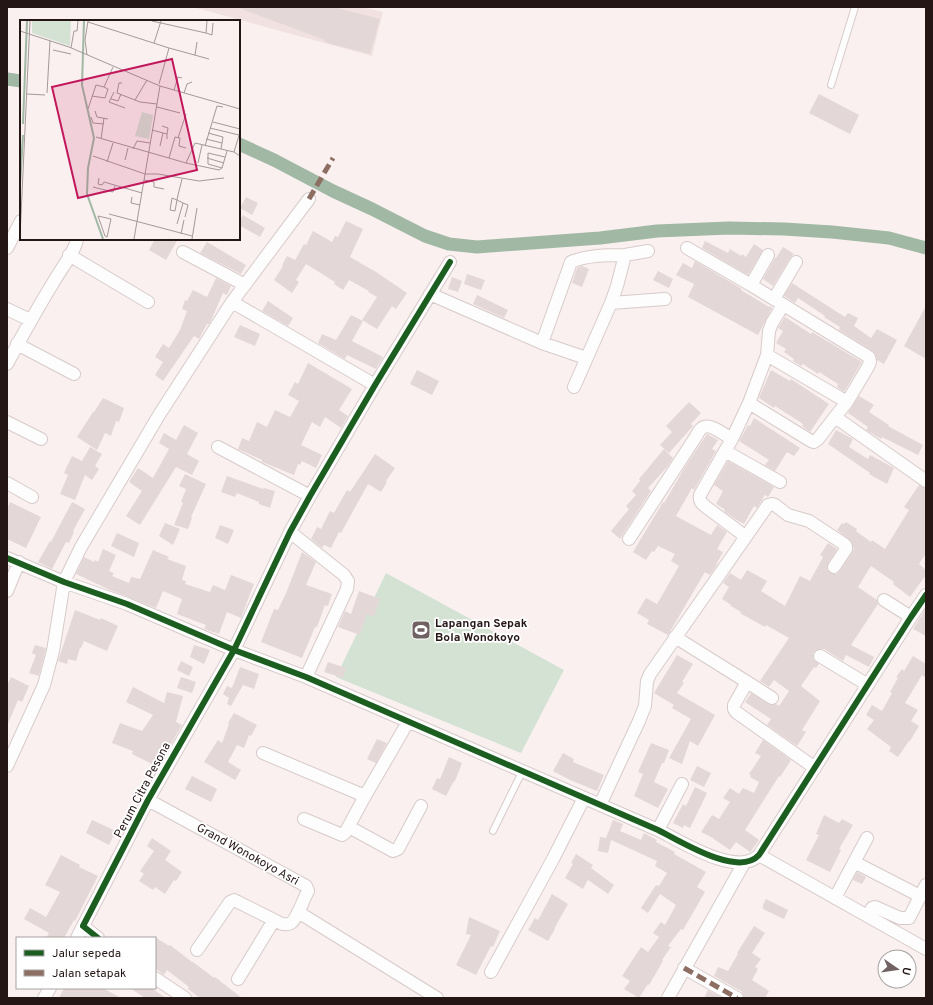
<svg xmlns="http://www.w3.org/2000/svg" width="933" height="1005" font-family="Overpass,sans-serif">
<rect width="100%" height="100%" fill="#faf0f0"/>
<path fill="#f1e1e1" d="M193,7H361L383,12L372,56Z"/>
<path fill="#d4e2d4" d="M386,573L564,670L521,753L336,677Z"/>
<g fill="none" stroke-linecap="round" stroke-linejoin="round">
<path stroke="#a0b8a4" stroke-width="13" d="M7,79L21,81
M239,144L274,160L333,191L372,209L425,236L449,244L477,247L600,238L657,231L729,228L784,229L832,232L889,238L926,248"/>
</g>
<path fill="#e4d7d7" d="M239,7H334L380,19L370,54L324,42L325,40L239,8Z
M819,94L859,115L850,134L809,113Z
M246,197L258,203L252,215L240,208Z
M243,215L265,228L260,237L239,225V222Z
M346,221L363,229L350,257L376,272L407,293L396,309L392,306L377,329L362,320L377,297L368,292L369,291L349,280L343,290L334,284L335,282L306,264L296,280L299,282L292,293L274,280L283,266L282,265L287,256L295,260L304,244L306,245L313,231L332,242L335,236L338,237Z
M155,239H178L166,260L149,250Z
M705,241L728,253L730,249L741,256L742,254L746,257L754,244L763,250L748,275L702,248Z
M207,242L246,265L241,274L200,253Z
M783,247L794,254L790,258L773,286L763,279L775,258H776Z
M695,261L742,289L741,290L769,307L770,306L772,308L758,335L688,297L694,284L676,275L683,263L692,268Z
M582,266L589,269L582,287L572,283L577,268Z
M658,271L673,279L669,288L653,280Z
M467,274L485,280L481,290L464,284Z
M452,277L462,281L458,292L448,289Z
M216,278L231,286L227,295L223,293L210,323L209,324H207L199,339L194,336L163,381L155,375L163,362L155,357L163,344L169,348L180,330L187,311L182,309L185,300L187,301L193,290L207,297Z
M792,283L845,317L848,313L858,318L854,326L871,338L877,329L897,340L884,364L877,360L875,353L873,351L839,330L840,327L824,317L825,316L798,298L795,303L784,296Z
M477,295L508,310L504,318L473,304Z
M268,301L293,318L288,326L262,311Z
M926,306V359L904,346Z
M351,315L363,321L352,341L383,357L376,369L347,355L345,359L318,343L322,334L336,340Z
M786,315L785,317L811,334L812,332L862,362L844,392L837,387L838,384L819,372L818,374L803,364L801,366L793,361L794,359L784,352L786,349L776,343L783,331L778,328Z
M240,325L260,334L255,346L234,337Z
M308,363L352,389L339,410L348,416L341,428L325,417L320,427L312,422L301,445L322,455L316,468L302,461L300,465L298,464L294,475L262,462V460L238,449L242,438L249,441L257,422L267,427L275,410L290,417L299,401L288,395L295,382L298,384Z
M417,370L439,381L432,395L410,384Z
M771,370L790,381L791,379L829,404L810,432L802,426L803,424L775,406L774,408L759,398Z
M859,396L874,405L869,412L889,425L888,426L923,445L918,455L882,437L881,439L866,430L868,427L848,413Z
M103,398L124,408L119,422L116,421L111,436L105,433L97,450L77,437L93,412H94Z
M689,402L701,413L691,424L693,426L669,453L660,445L672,432L666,426Z
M754,418L800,448L794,456L787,452L775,471L765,465L769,460L739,441L748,425L750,426Z
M184,425L198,433L187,454L199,461L192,475L176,467L140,525L126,516L142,491L129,482L138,468L153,478L169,449L159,443L164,433L176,440Z
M836,430L853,439L849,447L868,459L870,455L894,468L887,484L869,474L870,473L828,444Z
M707,434L718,440L712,449L716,451L694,490L692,488L676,516L711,535L717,525L727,532L717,549L723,552L716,565H717L710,575L705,572L668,635L647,624L649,620L637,613L646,598L657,604L679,566L671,561L675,554L658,546L654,552L652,551L646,560L633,552L663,502L664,503L685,467Z
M90,447L102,454L95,466L99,469L92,480L85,475L75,500L60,494L68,475L64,473L72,456L82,461Z
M664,449L673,458L668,466L648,488L651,491L620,539L611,531L629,509L626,506L636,495L632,491L640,481L639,479Z
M375,454L395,468L386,481L387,482L381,492L368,484L341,533L339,532L331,548L324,545L322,548L311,539L317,527L321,529L330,511L334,513L347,490L350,492Z
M728,461L774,487L768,497L765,495L757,508L754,506L744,524L735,519L725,512L724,509L716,504L723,491L714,485Z
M185,474L206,484L191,517L192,518L188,529L174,525L183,503L181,502L186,489L179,486Z
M227,476L263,489L264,488L275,491L270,508L259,504V502L237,493L235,497L221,492Z
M919,485L926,488V553L919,564L926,570V575L910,597L893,584L894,582L871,566L858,587L877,600L878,604L851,645L874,657L869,667L846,655L843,661L824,649H820L814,652L813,655V659L819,664L816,668L814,667L801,686L820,701L802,730L806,732L797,746L767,725L771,719L745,702L751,693L768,704L772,705L776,704L779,706L789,691L774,680L769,687L760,681L789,638L766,625L765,627L740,613L741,612L731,606V605L722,599L729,587L723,583L730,573L741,580L747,570L767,581L761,591L785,606L800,576L810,581L823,557L820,555L828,543L837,549L828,563L827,570L833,574H837L840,571L852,553L854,549L851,541L837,530L842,523L844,524L846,522L857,529L856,531L871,542L872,540L885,549L909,510L904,507Z
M10,502L41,517L26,548L7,539V509Z
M72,502L85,509L73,531L74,532L69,543L66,542L52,569L38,562L50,541L51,542Z
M165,523L180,529L173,545L159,536Z
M220,525L234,530L228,544L215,538Z
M117,533L139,543L134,557L111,546Z
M103,549L116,555L109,571L114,573L112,576L129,583L131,577L140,579L153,550L169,557L167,559L186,566L182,580L186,581L185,584L210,592L213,585L225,590L231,575L254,584L241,618L227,612L219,634L204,629L206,625L177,614L182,599L163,591L156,608L110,590L76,574L84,557L94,562L95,560L98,562Z
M302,552L316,562L306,585L332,594L328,606L325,605L317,627H315L302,658L261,642L274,609L278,610L287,591Z
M359,591L380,599L374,617L367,614L360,635L338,627L345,611L351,614Z
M926,608V636L913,629Z
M75,610L100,620L101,618L118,626L107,651L84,641L81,648H80L76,661L68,659L67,664L58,661Z
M35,645L46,648L39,676L29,673L36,655L32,653Z
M194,645L210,650L204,664L190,657Z
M677,655L693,664L682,682L684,683L677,693L715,715L698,746L690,741L682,764L669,758L691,719L672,708L674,705L654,693Z
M913,656L926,664V678L922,675L905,703L918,710L911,721L919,726L910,741H909L898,757L889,751L891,747L867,729L874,720L866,715L872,705L882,711L892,693L890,692L898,678L896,677L902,669L904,671Z
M181,661L193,667L189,676L177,670Z
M328,662L346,668L343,678L324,672Z
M240,667L259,674L254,689L243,685L231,706L227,704L229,698L223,694L227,686L232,688Z
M11,677L29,686L22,702L18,700L7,726V685Z
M181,677L196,682L192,693L177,688Z
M133,687L164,703L167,692L183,696L176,722L182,725L158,767L132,754L133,751L112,743L120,723L142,731L153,715L126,702Z
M234,713L257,725L251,736L249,735L244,748L237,745L228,762L241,770L235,780L204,762L218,740L222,743L229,724L228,723Z
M377,739L387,743L376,763L367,759Z
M763,740L791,760L780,777L779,776L745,830L759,840L751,851L750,852L736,842L730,850L711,837L701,832L712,815L719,819L730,802L723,798L730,788L739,794L743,788L754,793L759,782L750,777L751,776L749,774L761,756L755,753Z
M651,743L669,750L664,763H662L654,782L668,789L658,808L634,796L643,774L638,772Z
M563,753L574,759L573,762L604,775L597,791L570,780L553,771Z
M449,757L462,763L455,781H454L446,796L432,789L437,778L440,779Z
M697,766L711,773L704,787L690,780Z
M192,776L217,789L211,802L185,789Z
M695,787L707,793L690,828L684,825L683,828L673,823L683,804L686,806Z
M824,815L839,823L842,819L853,825L839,849L841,850L830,872L806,860L819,835L816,834Z
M92,820L116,831L109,845L86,833Z
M613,820L623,824L620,831L641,840L644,833L657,840L656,842L675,852L674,854L706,872L697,887L705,892L683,930L681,929L668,946L671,947L662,960L663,961L649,985L648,984L639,998L624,989L630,981L622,976L641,947L648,952L659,937L653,933L661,922L665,925L676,905L660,894L648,913L641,908L656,885L659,886L667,873L655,866L657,861L611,840L608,853L598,851L600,837L606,838Z
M152,838L171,851L165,860L182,872L176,881L174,880L165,894L155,887L153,890L139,881L144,874L140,871L154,851L147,846Z
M576,854L593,865L591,868L614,885L608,894L588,880L583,889L565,878L573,864L571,863Z
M61,855L80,865L79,867L98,876L75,921L74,920L64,938H46L49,933L24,919L30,908L46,917L60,892L45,885Z
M857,872L866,877L862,884L853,880Z
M552,894L568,904L554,929H555L548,941L528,930L535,918L538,920Z
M766,899L788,910L784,919L763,909V905Z
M469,917L500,931L493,947L491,946L476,975L456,965L471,935L466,934Z
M754,926L765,933L752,953L761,959L755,967L758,969L752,980L769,991L765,998H744L741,991L714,976L718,967L728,971L738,954L737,953Z
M155,937L169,946L170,945L192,962H193L205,971L214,978L215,977L242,998H200L188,989L189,987L167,970L164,975L155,968Z
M64,988H103L121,998H59Z
M130,988H151L166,998H145Z
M708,990L722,998H704Z"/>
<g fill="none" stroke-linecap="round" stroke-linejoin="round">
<defs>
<path id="lane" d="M831,85L855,7
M493,831L522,772"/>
<path id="street" d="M7,248L21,221
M687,248L751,285L869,357L870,362L868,367L847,402L835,417L926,481
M183,252L245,285
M69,255L148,302
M751,285L768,255
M430,294L542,343L586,358
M774,299L796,262
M232,302L375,385
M611,303L617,286L625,255L648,251
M783,305L772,323L769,331L767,355L749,403L811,441L814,442L818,439L835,417
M7,309L30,320
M542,343L571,262C588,255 607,255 625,255
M17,344L74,374
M767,355L847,402
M7,364C22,336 37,309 53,283C59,272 76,250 77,239
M574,387L611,303L665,299
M7,422L41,439
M732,439L749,403
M218,447L310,496
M725,451L700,495C699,501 701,503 706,507L745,536
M7,483L32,497
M290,532L344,575L348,581L347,589L306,677
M629,539L695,438C697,435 699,430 702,428C709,422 725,435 732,439L725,451L780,482
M7,558L64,582L127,604L234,650L306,677L658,830C680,841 738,878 759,855L911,617L926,595
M7,591L19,562
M884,600L911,617
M675,637L747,682L734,705V709L736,712L815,768
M820,656L868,685
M747,682L772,698
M263,753L365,796
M7,766L44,685L53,651L64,582L81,547L159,415L232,302L309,199
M148,800L306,886L308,891C304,898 297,919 291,923C288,925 285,924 282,924L234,900L230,902L197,950
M600,805L639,721L645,706L647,681L650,674L768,505L772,504L775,505L788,515L809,521L844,544L846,546V549L834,567
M304,819L342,835L345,833L365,796L408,722
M349,827L393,851L398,849L421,806
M658,830L682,784
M759,855L926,949
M854,862L920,896
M835,898L867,838
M298,912L437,998
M868,916L872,908L875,907L900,918H909L926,885
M77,938L83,926
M98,938L83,926L148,800L234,650L290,532L310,496L375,385L450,262
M684,968L737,998
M491,972L553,859L584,798
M155,978L185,998
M238,979L274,920
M44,998L50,988
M668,998L744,863"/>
</defs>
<use href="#lane" stroke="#d7cbca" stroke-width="8"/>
<use href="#street" stroke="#d7cbca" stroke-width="14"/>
<use href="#lane" stroke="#fefdfd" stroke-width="6"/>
<use href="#street" stroke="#fefdfd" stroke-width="12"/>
<path stroke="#8d6e63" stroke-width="5" stroke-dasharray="10 5" stroke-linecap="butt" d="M309,199L333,158
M684,968L737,998"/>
<defs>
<path id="cycleway" d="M7,558L64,582L127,604L234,650L306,677L658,830C680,841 738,878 759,855L911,617L926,595
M98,938L83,926L148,800L234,650L290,532L310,496L375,385L450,262"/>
</defs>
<use href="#cycleway" stroke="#fff" stroke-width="8"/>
<use href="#cycleway" stroke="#1b5e20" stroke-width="6"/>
</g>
<defs>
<symbol id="stadium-square" viewBox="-11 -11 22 22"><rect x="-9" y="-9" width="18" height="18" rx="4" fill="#706262" stroke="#fff"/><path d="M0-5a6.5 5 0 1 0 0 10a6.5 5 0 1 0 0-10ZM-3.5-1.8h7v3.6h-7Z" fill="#fff"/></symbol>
</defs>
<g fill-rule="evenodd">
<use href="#stadium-square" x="410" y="619" width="22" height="22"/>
</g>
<g text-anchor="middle" stroke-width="3.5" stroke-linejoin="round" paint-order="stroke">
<g font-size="12" font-weight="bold" fill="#251616" stroke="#fff" text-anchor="start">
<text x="435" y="627">Lapangan Sepak<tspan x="435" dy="14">Bola Wonokoyo</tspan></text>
</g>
<g font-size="12" fill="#251616" stroke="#fff">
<text transform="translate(142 790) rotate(-62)" y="4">Perum Citra Pesona</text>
<text transform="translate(248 854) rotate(29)" y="4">Grand Wonokoyo Asri</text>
</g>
</g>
<g transform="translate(20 20)">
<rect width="220" height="220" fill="#faf0f0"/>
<path d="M12,1H51L50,26L12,13ZM122,92L133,95L129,119L115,116Z" fill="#d4e2d4"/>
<path fill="none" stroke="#a0b8a4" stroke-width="2" d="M64,1L62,65L74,118L68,148L67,174L83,219M3,104L7,1M0,165L3,115"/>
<path fill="none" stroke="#a59999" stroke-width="1" d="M132,1L186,13L187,1M68,2L149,28L139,64M0,11L49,27L140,66L220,89M186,13L192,15L193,3M134,23L141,1M51,28L54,11H57L58,1M149,28L189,39M33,30L51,34M67,35L65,20L68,1M175,35L177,22M102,63H99L97,73L120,82L137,84M154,70L158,57L162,58M94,72L89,82L105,88M27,73L30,21M164,73L167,64L172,62M7,74L25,75M72,76L85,78L88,69L84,67M91,79L98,81L101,74M115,80L127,60M137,87L160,93M68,89L76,65L84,67L93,47M75,91L77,97L88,99M71,97L73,103L84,104M193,102L220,109M142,106L148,108L147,114M190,108L219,115M132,110L147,114V119M188,113L203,117L201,129M76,117L166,143L175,123L214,132L220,136M158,118L166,94M81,119L84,98M186,119L202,123M140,126L143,113M185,126L197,86L203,87M113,129L117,121L130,123M214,132L220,112M73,136L125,154H138L179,161L204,158M149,138L155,117L160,118L159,126L166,128M187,138L204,143M105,140L108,128M87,142L93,123M166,143L199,150L202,148M178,143L182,125M202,148L188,144V133L205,137M202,148L207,131M79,158L78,164L82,165L84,162L122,173M124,160L134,162V167L144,169M73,167L93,172L95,166M112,177L111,183L120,185M163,183L168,185L165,197M89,194L172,216M78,196L91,199L87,217L85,216ZM157,204L163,183L157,180L152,178L150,190L155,191L157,180L158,175L162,159M161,214L164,200M0,217L10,1M114,219L140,66M172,219L177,188"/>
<path fill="#c2185b" fill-opacity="0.15" stroke="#c2185b" stroke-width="2" d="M152,39L177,150L58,178L32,67Z"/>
<rect width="220" height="220" fill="none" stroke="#251616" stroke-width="2"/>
</g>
<rect width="933" height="1005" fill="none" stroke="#251616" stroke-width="16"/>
<rect x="16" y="937" width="140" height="52" fill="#ffffff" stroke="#a8a2a2"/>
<rect x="24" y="950" width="20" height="6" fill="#1b5e20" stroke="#a8a2a2"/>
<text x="52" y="957" font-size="12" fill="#251616">Jalur sepeda</text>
<rect x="24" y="970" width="20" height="6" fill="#8d6e63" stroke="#a8a2a2"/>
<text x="52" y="977" font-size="12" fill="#251616">Jalan setapak</text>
<g transform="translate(897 969) rotate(103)"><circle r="19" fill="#ffffff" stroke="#a8a2a2"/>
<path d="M0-3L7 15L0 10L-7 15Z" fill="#706262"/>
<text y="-6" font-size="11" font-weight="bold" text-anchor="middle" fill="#251616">U</text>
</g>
</svg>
